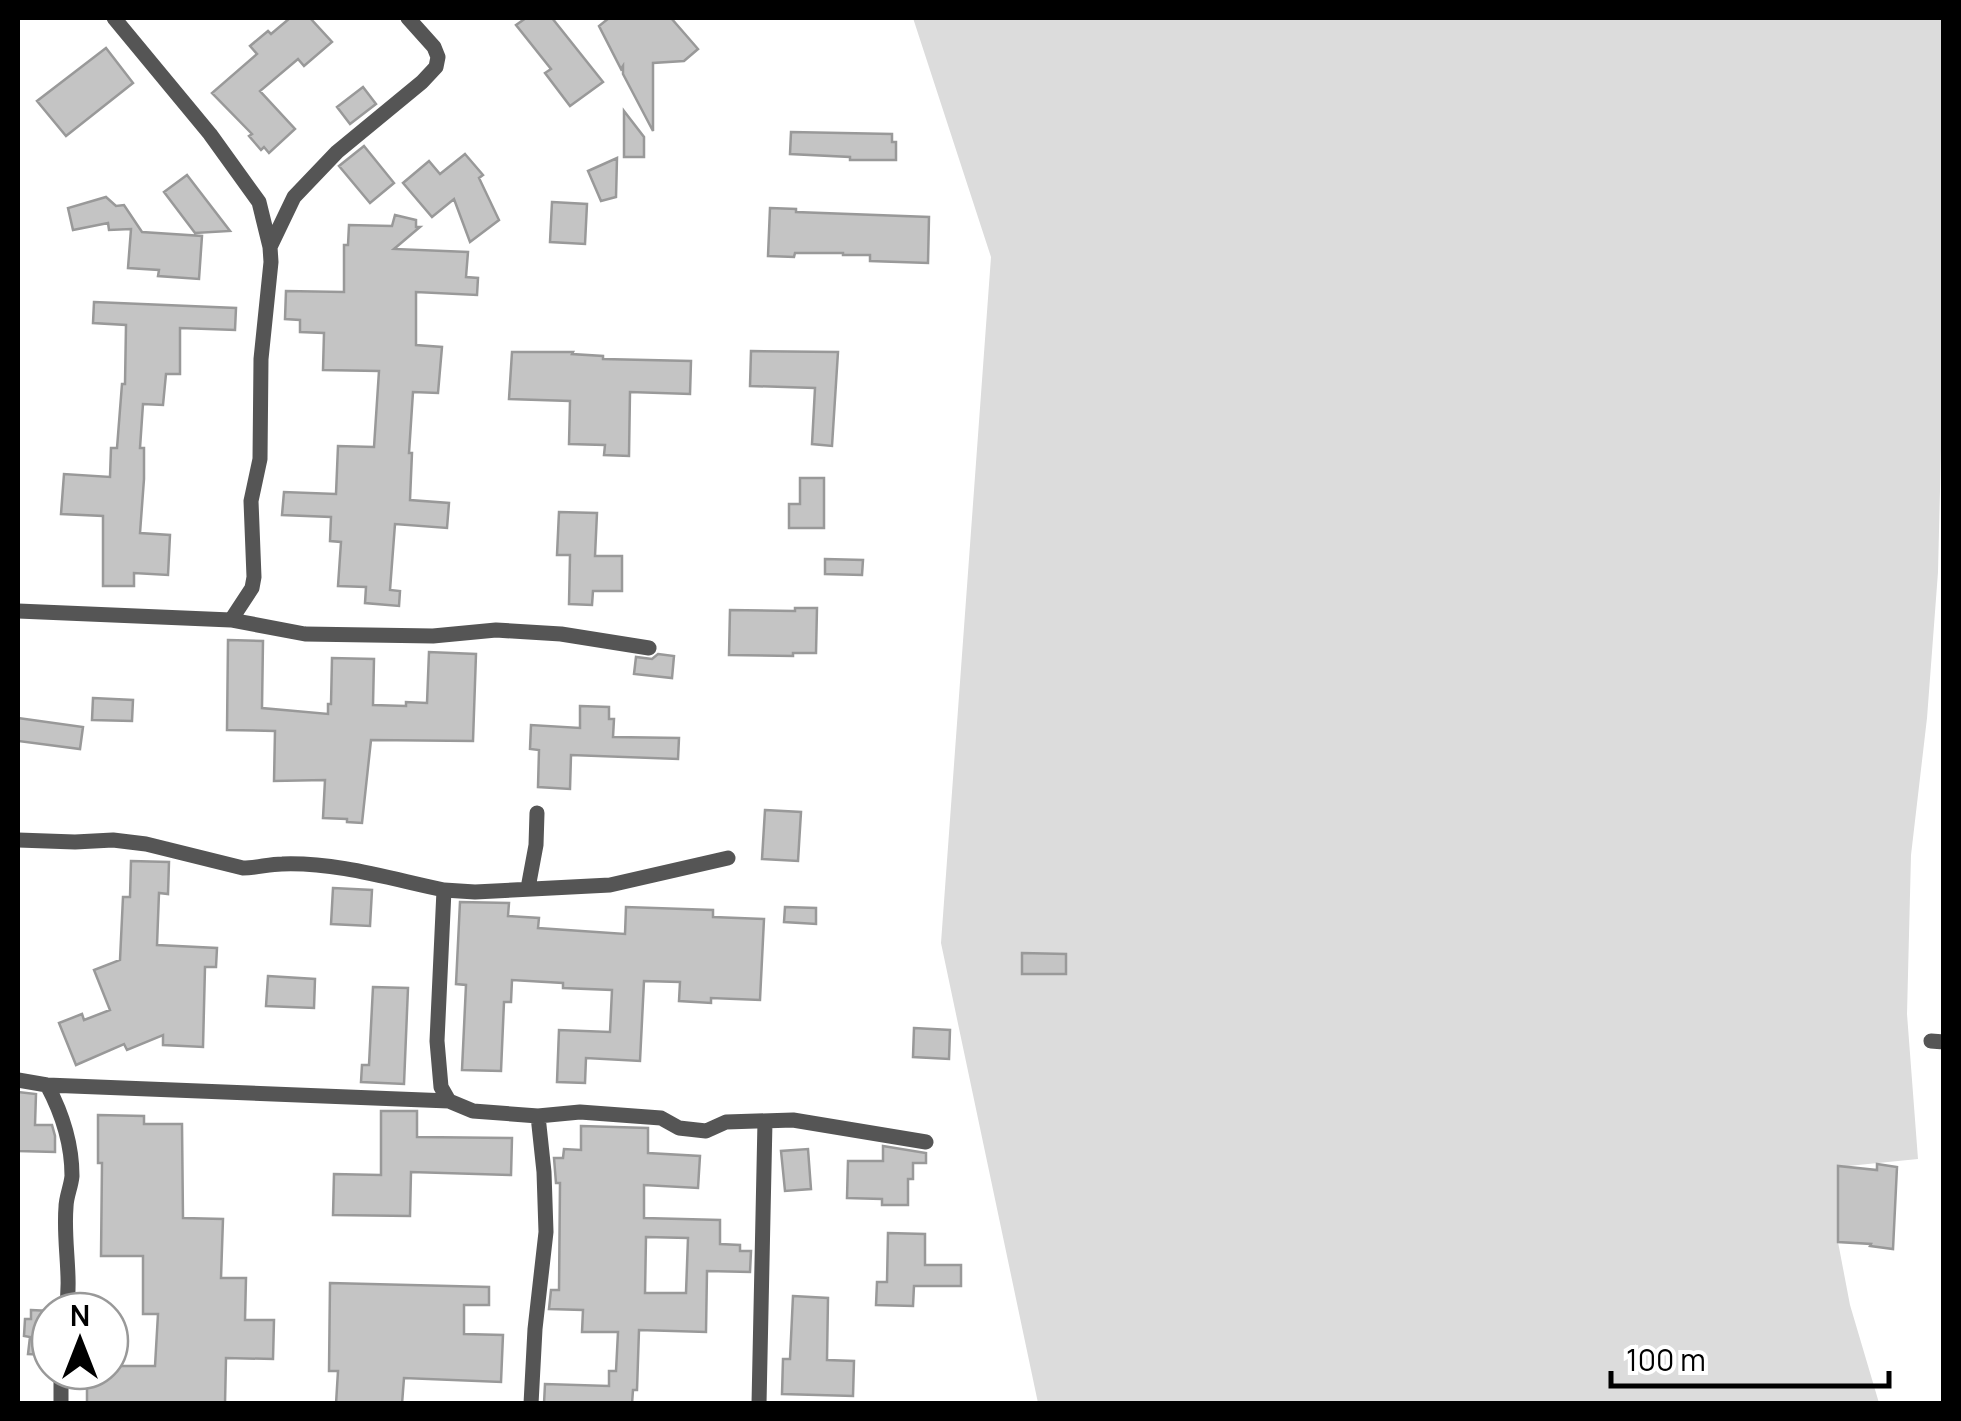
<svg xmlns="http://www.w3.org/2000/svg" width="1961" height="1421" font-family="Manrope,sans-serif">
<rect width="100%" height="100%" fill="#fff"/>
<path fill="#dcdcdc" d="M913,18H1943L1944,327L1938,572L1927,718L1911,855L1907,1014L1918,1159L1838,1167V1242L1850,1305L1879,1403H1038L941,943L991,257Z"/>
<path fill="#c4c4c4" stroke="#999" stroke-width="2.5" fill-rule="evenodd" d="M290,18H310L332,42L304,66L298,59L260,91L295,129L269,153L264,147L261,150L249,136L252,134L212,93L257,54L250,46L268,31L271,34Z
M526,18H552L603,82L570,106L545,73L551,69L516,25Z
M609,18H671L698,49L684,61L653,63V131L623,74V66L621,69L599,26Z
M106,48L133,83L66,136L37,101Z
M363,87L376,104L350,124L337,107Z
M624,111L644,137V157H624Z
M791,132L892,134V142H896V160H850V157L790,154Z
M364,146L394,183L370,203L339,166Z
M465,154L483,175L479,178L499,220L470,242L454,199L432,217L403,183L429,161L440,174Z
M617,158L616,197L601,201L588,171Z
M187,175L230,231L195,233L164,192Z
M106,197L116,206L124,205L142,232L202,236L199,279L158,276L159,270L128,268L131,229L109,230L108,223L73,230L68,208Z
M552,202L587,204L585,244L550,242Z
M770,208L796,209V212L929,217L928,263L870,261V255H843V253H795L794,257L768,256Z
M395,215L416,220V227H420L394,249L468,252L466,277L478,278L477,295L416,292V345L442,347L438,393L413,392L409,453H412L410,500L449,503L447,528L395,524L390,590L400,591L399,606L365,603L366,587L338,586L341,542L330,541L331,517L282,515L284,492L336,494L338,446L374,447L379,371L323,370L324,333L300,332V320L285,319L286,291L344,292V245H348L349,225L392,226Z
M94,302L236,308L235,330L180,328V374H166L163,405L143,404L140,448H144V479L140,533L170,535L168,575L134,573V586H103V516L61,514L64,474L110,477L111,448H117L122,384H125L126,325L93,323Z
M751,351L838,352L832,446L812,444L815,388L750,386Z
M512,352H573L572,354L603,356V359L691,361L690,394L630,392L629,456L604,455L605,445L569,444L570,401L509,399Z
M800,478H824V528H789V504H800Z
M559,512L597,513L595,556H622V591H593L592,605L569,604L570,555H557Z
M825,559L863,560L862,575L825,574Z
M795,608H817L816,653H793V656L729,655L730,610L795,611Z
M228,640L263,641L262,708L328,714V704H331L332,658L374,659L373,705L406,706V702L427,703L429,652L476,654L473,741L371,740L362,823L347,822V819L323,818L325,780L274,781L275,731L227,730Z
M658,654L674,656L672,678L634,674L636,657L652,659Z
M93,698L133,700L132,721L92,720Z
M580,706L609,707V719H614L613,737L679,738L678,759L571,755L570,789L538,787L539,750L530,749L531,725L580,728Z
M18,718L83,727L80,749L18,741Z
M765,810L801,812L798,861L762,859Z
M131,861L169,862L168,894L159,893L157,945L217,948L216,967H205L203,1047L163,1045V1035L127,1050L124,1044L76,1065L59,1023L82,1014L84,1020L110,1010L94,970L120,960L123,897H130Z
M333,888L372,890L370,926L331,924Z
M460,902L509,903L508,916L539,918L538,928L625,934L626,907L713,910V917L764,919L760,1000L711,998V1003L679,1001L680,982L644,981L640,1061L586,1058L585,1083L557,1082L559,1030L610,1032L612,990L563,988V983L512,980L511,1002H504L501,1071L462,1070L466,985L456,984Z
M785,907L816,908V924L784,922Z
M1022,953L1066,954V974H1022Z
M268,976L315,979L314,1008L266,1006Z
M373,987L408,988L404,1084L361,1082L362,1065H369Z
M914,1028L950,1030L949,1059L913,1057Z
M18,1092L36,1094L35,1125H52L55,1136V1152L18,1151Z
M381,1111H417V1137L512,1138L511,1175L411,1172L410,1216L333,1215L334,1174L381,1175Z
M98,1115L144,1116V1124H182L183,1218L223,1219L221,1278H246L245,1320H274L273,1359L226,1358L225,1404L87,1403V1371H110V1366H155L158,1314H143V1256H101L102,1163H98Z
M581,1126L648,1128V1153L700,1156L698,1188L644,1185V1218L720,1220V1244L740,1245V1251H751L750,1272L707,1271L706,1332L639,1330L637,1390H633L632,1404H544L545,1384L609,1386V1371H616L618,1332H582L583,1310L549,1309L551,1290H559L560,1183H556L554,1158H563L564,1149L581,1150ZM646,1237L688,1238L686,1293H645Z
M883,1146L926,1153V1163H913V1179H908V1205H882V1199L847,1198L848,1161H883Z
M808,1149L811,1189L785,1191L781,1151Z
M1877,1164L1897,1167L1893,1249L1870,1246L1871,1244L1838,1242V1166L1877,1170Z
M888,1233L925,1234V1265H961V1286H914L913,1306L876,1305L877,1282H887Z
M330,1283L489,1287V1305H464V1334L503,1335L501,1382L404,1378L402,1404H336L338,1371H329Z
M793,1296L828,1298L827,1360L854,1361L853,1396L782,1394L783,1359H790Z
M31,1310L50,1311L48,1355L28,1354L30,1337L24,1336L25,1319H31Z"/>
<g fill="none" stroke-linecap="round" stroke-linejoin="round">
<path stroke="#555" stroke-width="15" d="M114,18L210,134L259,202L270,247L271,262L261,359L260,459L251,501L254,577L252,588L231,620
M270,247L294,197L337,152L422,82L436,67L438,57L434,47L408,18
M18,611L231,620L305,634L433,636L496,630L561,634L649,648
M18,840L75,842L113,840L146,844L243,868C257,868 269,864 282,864C337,862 391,879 444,890L437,1041L441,1087L449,1101
M528,888L536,845L537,813
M444,890L475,892L610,885L728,858
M1931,1041L1944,1042
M18,1080L47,1085L449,1101L473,1111L538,1116L580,1112L661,1118L679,1128L706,1131L726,1122L793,1120L926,1142
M47,1085C62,1113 72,1143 72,1176C71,1187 66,1197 66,1207C63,1242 72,1276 66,1311
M61,1371V1404
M531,1404L535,1329L546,1232L544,1172L538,1116
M759,1404L765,1121"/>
</g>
<rect width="1961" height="1421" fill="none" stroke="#000000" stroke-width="40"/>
<g transform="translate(80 1341)"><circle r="48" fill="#ffffff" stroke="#999999" stroke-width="2.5"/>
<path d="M0-8L18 38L0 25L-18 38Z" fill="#000000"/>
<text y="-15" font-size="28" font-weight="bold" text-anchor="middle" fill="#000000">N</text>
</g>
<path d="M1611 1371v15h278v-15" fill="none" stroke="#000000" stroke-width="5"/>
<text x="1626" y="1371" font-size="30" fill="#000000" stroke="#ffffff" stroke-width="8" paint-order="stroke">100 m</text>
</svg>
